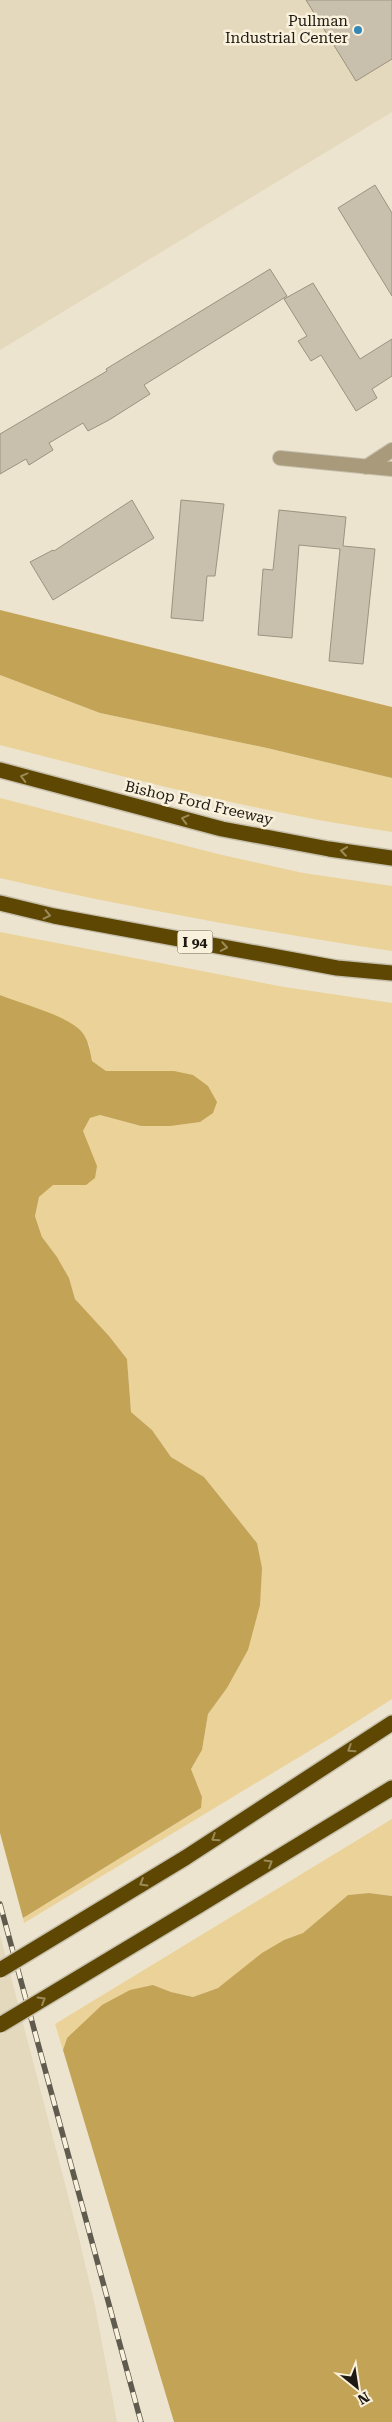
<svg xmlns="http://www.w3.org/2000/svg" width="392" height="2422" font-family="'Roboto Serif',serif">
<rect width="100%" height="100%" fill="#ece4cf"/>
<path fill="#e4d8bd" d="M0,0H392V112L0,350Z
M0,1935L77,2230L95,2306L117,2422H0Z"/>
<path fill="#ebd298" d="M0,675L100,713L267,748L392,778V832C259,813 129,778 0,745Z
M0,798L218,854L303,873L392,886V951C260,931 130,908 0,878Z
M0,932L284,987L392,1003V1699L334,1736L24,1923L23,1918L201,1808L202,1797L191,1769L202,1750L208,1714L227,1688L248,1650L257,1543L204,1477L171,1457L152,1430L131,1412L127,1359L109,1336L75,1299L69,1278L57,1257L42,1237L35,1215L39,1197L53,1184L86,1185L83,1131L90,1118L100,1115L141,1126H170L174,1071H106L92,1061L89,1044L50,1014L0,995Z
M392,1819V1896L369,1893L348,1895L303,1933L284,1940L218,1988L193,1997L171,1992L153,1985L85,2023L67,2038L63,2050L55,2024Z"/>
<path fill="#c3a356" d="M0,610L392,707V778L267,748L100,713L0,675Z
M0,995C22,1004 62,1014 79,1029C88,1037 90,1050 92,1061L106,1071H174L193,1075L208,1086L217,1102L213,1113L200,1122L170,1126H141L100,1115L90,1118L83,1131L97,1166L95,1178L86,1185H53L39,1197L35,1216L42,1237L57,1257L69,1278L75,1299L109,1336L127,1359L131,1412L152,1430L171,1457L204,1477L257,1543L262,1568L260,1605L248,1650L227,1688L208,1714L202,1750L191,1769L202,1797L201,1808L23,1918L0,1833Z
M369,1893L392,1896V2422H174L63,2050L67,2038L102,2005L130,1990L153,1985L171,1992L193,1997L218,1988L262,1953L284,1940L303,1933L348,1895Z"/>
<path fill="#c8bfac" stroke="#9b9380" d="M306,0H392V59L356,81Z
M375,185L392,213V296L338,208Z
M270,269L287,296L144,385L150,394L109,420L88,431L83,423L49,443L53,450L29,465L26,459L0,474V434L107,371L106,369Z
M313,283L360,359L392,339V376L372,389L377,398L356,411L321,355L311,361L298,341L307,336L284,299Z
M132,500L154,538L53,600L30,562L53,550L54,551Z
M181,500L224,504L215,576H207L203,621L171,618Z
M279,510L346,517L343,546L375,549L363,664L329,661L340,549L299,545L292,638L258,635L263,569L273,570Z"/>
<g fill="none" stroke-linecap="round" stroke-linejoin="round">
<defs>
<path id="minor" d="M280,458L392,469
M366,467L392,450"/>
<path id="motorway" d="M0,770L222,829L329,849L392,858
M0,903L54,916L337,968L392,973
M185,1858L392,1723
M198,1906L392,1788"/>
</defs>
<use href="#minor" stroke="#c7c0ad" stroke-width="16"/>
<use href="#motorway" stroke="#c7c0ad" stroke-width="18"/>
<use href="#minor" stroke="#a89a7b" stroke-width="14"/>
<use href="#motorway" stroke="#5d4702" stroke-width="15"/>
<defs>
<path id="rail" d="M0,1904L141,2422"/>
</defs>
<use href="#rail" stroke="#605b4f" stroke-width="5.5"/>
<use href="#rail" stroke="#faf1dc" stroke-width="4" stroke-dasharray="11" stroke-linecap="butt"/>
<defs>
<path id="motorway-bridge" d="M0,1970L185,1858
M0,2025L198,1906"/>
</defs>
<use href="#motorway-bridge" stroke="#c7c0ad" stroke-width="18" stroke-linecap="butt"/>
<use href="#motorway-bridge" stroke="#5d4702" stroke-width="15"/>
</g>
<defs><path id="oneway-chevron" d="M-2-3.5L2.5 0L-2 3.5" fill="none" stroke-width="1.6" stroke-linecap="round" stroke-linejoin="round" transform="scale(1.25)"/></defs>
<g stroke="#9c8b59">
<use href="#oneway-chevron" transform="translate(24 777) rotate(-165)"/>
<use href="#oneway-chevron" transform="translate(185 819) rotate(-165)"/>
<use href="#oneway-chevron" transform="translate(344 851) rotate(-172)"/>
<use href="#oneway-chevron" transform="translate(47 915) rotate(13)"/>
<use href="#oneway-chevron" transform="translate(224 947) rotate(10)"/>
<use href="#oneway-chevron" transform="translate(351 1749) rotate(147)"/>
<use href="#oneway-chevron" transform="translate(215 1838) rotate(147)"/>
<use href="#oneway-chevron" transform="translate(269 1863) rotate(-31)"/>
<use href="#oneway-chevron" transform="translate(143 1883) rotate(149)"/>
<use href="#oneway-chevron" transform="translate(42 2000) rotate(-31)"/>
</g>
<circle fill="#3388b7" stroke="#faf1dc" stroke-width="2" cx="358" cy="30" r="5"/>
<g text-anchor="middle" stroke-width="5" stroke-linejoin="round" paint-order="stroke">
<rect fill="#faf1dc" stroke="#605a4f" stroke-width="1" x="177.5" y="930.5" width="35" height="23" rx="4"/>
<g font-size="14" font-weight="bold" fill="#1e1a13">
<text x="195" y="947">I 94</text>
</g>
<g font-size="15" fill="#1e1a13" stroke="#faf1dc" text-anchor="end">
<text x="348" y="26">Pullman<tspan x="348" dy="17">Industrial Center</tspan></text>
</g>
<g font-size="15" fill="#1e1a13" stroke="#faf1dc">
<text transform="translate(199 803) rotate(13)" y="5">Bishop Ford Freeway</text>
</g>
</g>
<g transform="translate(357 2387) rotate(150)" stroke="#faf1dc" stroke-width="4" paint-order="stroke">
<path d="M0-4L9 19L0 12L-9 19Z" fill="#1e1a13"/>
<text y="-8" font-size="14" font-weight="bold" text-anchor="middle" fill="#1e1a13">N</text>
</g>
</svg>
